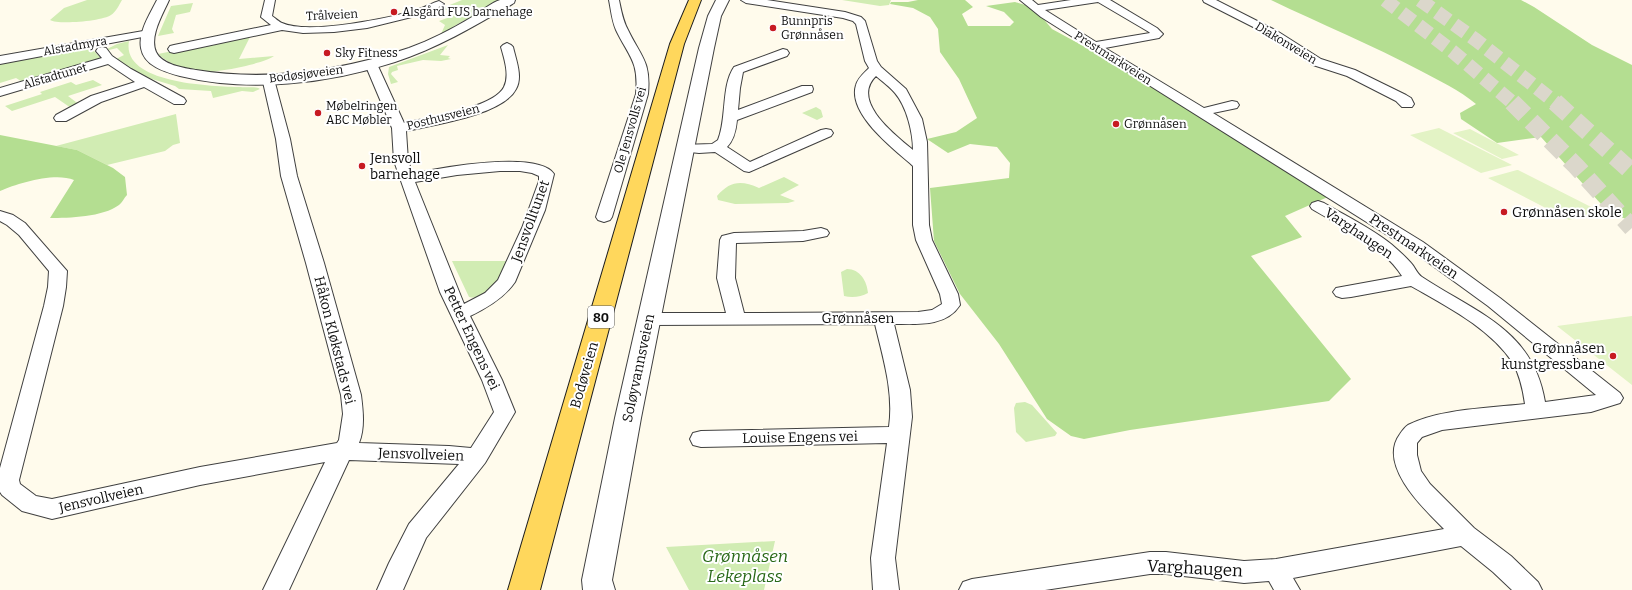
<svg xmlns="http://www.w3.org/2000/svg" width="1632" height="590" font-family="Bitter,serif">
<rect width="100%" height="100%" fill="#fffbec"/>
<path fill="#d1ecb3" d="M87,0H122C119,5 116,12 111,15C103,21 58,25 50,20L64,8Z
M462,0H497L498,2L456,25L445,33L441,34L445,25L439,21L472,9L462,5L438,12L435,11Z
M842,0H891L889,5L880,6Z
M193,3L190,12L176,15L172,29L174,33L158,36L171,6Z
M251,35L239,59L274,56C263,64 216,73 202,72C187,72 169,64 158,54Z
M129,41C121,84 213,86 240,87C246,88 256,86 260,89L253,92L242,91L213,98L211,91L179,89L175,86L142,76L118,60L116,59L124,55L117,48L109,50L107,49L117,44Z
M448,45L440,55L450,56L448,58L451,59L441,61L423,60L397,66L398,70L392,72L391,74L398,82L391,84L388,74L389,67Z
M91,48L101,58L39,77L24,83L16,78L0,83V63C30,58 63,54 91,48Z
M93,80L102,85L68,96L80,105L71,108L55,97L12,111L5,106L42,94L40,92L71,82L76,85Z
M816,107L821,110L823,117L817,120L802,113Z
M176,114L180,143L173,145L165,151L107,165L77,150L56,146Z
M784,177L799,185L780,195L795,201L788,203L735,204L718,200L717,196C730,181 741,180 759,188Z
M452,261H509C502,275 488,302 469,297Z
M847,269C860,269 867,281 868,293C861,297 852,298 844,296L841,272Z
M1025,402L1032,405L1057,433L1055,436L1026,442L1016,432L1014,408L1016,403Z
M775,541L764,590H689L666,547Z"/>
<path fill="#b4de91" d="M918,0H965L973,7L962,14L968,26H1010L1014,22L1004,12L986,6L1015,2L1025,5L1041,16L1052,29L1122,67L1330,196L1285,216L1302,237L1251,256L1351,379L1329,401L1130,430L1084,439L1071,436L1047,419L999,344L960,294L934,241L930,188L1009,178L1010,163L997,147L970,144L948,153L927,139L956,132L977,118L959,79L940,52L938,29L930,17L913,8L890,4L891,2H908Z
M1271,0H1521L1534,7L1592,45L1632,65V221L1609,213L1541,137L1497,143L1461,119L1460,113L1476,104C1459,90 1440,81 1421,71C1372,45 1321,24 1271,0Z
M0,135L77,150L113,168L125,177L127,195C124,198 122,203 119,205C103,217 69,218 50,218L74,180C55,172 18,183 0,191Z"/>
<path fill="#e3f3c5" d="M1439,128L1512,165L1481,173L1410,135Z
M1470,129L1519,155L1502,159L1453,133Z
M1517,170H1518L1599,211L1569,220L1488,178Z
M1632,316V385L1557,326Z"/>
<g fill="none" stroke-linecap="round" stroke-linejoin="round">
<path stroke="#dbd7cb" stroke-width="14" stroke-dasharray="14 7" stroke-linecap="butt" d="M1385,0L1452,51L1513,103
M1420,0L1476,40L1556,103"/>
<path stroke="#dbd7cb" stroke-width="18" stroke-dasharray="18 9" stroke-linecap="butt" d="M1512,102L1576,166L1632,228
M1555,102L1632,172"/>
<defs>
<path id="minor" d="M265,0H275L272,16C275,18 279,22 282,23C308,35 392,18 419,9C426,7 432,3 439,1L444,4L428,13L367,28L334,32L303,33L282,30L174,53L170,52L168,49L170,46L174,45L271,25L261,17Z
M609,0H619C621,10 623,21 628,30C641,57 651,61 648,94L612,217L610,220L604,222L598,220L596,217L636,94C639,61 629,57 616,30C612,21 611,10 609,0Z
M741,0H767L845,12L861,17L865,21L877,61L881,67L906,89L922,119L927,142L929,225L932,240L958,294L960,305C946,327 917,324 894,324L910,390L912,417L895,558L899,590H873L871,558L887,443L701,447L693,445L690,439L693,433L701,431L889,427C894,392 883,358 875,324L648,325L641,323L639,319L641,315L648,313H726L717,278L720,240L722,236L734,233L803,231L821,228L827,230L829,233L827,236L803,241L736,243L735,278L744,313L918,312L932,310L942,304L940,294L916,240L913,225V166C894,149 847,114 856,85C858,78 864,73 869,68L865,61L856,24L853,21L843,18L746,3ZM876,76C882,81 890,87 895,93C907,107 913,133 913,150C895,135 850,101 876,76Z
M1020,0H1032L1038,5L1071,0H1110L1157,28L1163,34L1159,38L1105,48L1204,108L1232,101L1237,102L1239,105L1237,108L1213,113L1423,242L1500,298L1620,393L1623,398L1620,403L1591,412L1442,430L1422,437L1417,443V455L1421,471L1430,484L1474,528L1511,556L1538,582L1542,590H1512L1493,572L1461,546L1293,578L1300,590H1274L1269,581L1244,583L1166,574H1150L1045,590H959L963,582L972,579L1150,552H1166L1244,561L1276,559L1444,529C1424,509 1377,465 1400,434C1402,431 1405,427 1408,425C1439,409 1490,408 1525,404C1523,390 1520,376 1513,363C1490,328 1446,306 1411,286L1351,297L1342,298L1336,296L1333,292L1336,288L1402,276C1382,245 1344,228 1312,209L1310,206L1312,203L1318,201L1324,203C1346,216 1371,228 1391,244C1398,250 1405,256 1411,263C1415,267 1417,274 1422,277C1476,313 1533,329 1545,402L1596,395L1488,306L1411,250L1090,48L1041,17ZM1098,2L1149,32L1150,33L1096,42L1045,10Z
M1203,0H1216L1277,31L1321,59L1355,70L1406,95L1411,98L1414,104L1412,107H1402L1396,101L1347,76L1313,65L1269,35L1204,2Z
M149,30L153,31L155,33L153,35L0,64V56Z
M507,43L511,45L513,47C516,60 523,77 516,89C503,115 433,125 406,131L408,161L413,174C438,168 538,150 554,174L545,210L515,282C504,298 487,308 470,316L502,380L515,412L485,463L426,538L403,590H377L389,563L409,524L459,464L349,460L289,590H263L325,462L200,485L52,519L22,511L2,495L0,492V468L44,306L48,287L49,271L19,235L7,225L0,221V211L13,215L25,223L67,271L66,287L63,306L19,480L20,484L36,496L52,499L200,467L337,443L339,440L343,414L341,395L306,263L281,176L276,139L263,82C267,76 270,75 276,76L278,79L275,83L290,139L297,176L324,263L361,395C363,411 365,428 359,443L449,446L471,448L494,412L482,380L440,292L394,161L392,128L365,64L367,61H375L377,64L404,123C426,118 494,108 504,87C510,75 504,58 501,47L503,45ZM500,171H520L532,173L539,176V181L522,228L498,280L485,293L464,304L415,182L457,175Z
M102,47L106,48L112,56L131,69L184,98L186,101L184,104H174L144,87L101,102L66,121H56L54,118L56,115L91,96L135,82L108,64L0,96V88L102,58L96,51L98,48Z
M783,49L787,50L789,53L787,56L743,72L740,88L738,110L802,86H812L813,89L812,92L737,120C736,130 734,140 727,147L750,162L821,130L826,129L831,130L833,133L831,136L749,172L744,171L715,152L699,153L681,151L679,148L681,145L712,144L718,140C727,118 721,86 734,67Z"/>
<path id="tertiary" d="M157,0H169C163,14 149,36 156,52C162,65 184,68 196,70C269,82 340,71 409,48C431,40 452,29 472,17C479,13 492,2 500,0C505,0 511,0 515,0L514,3C475,26 438,48 395,62C327,84 250,93 180,76C165,72 144,66 141,48C138,32 150,14 157,0Z
M716,0H729L721,16L714,48L641,418L612,580L615,590H583L582,580L615,418L699,48L708,16Z"/>
<path id="primary" d="M689,0H701L684,44L540,590H508L670,44Z"/>
</defs>
<use href="#minor" stroke="#404040" stroke-width="2"/>
<use href="#tertiary" stroke="#404040" stroke-width="2"/>
<use href="#primary" stroke="#1e1e1e" stroke-width="2"/>
<use href="#minor" fill="#fff" fill-rule="evenodd"/>
<use href="#tertiary" fill="#fff" fill-rule="evenodd"/>
<use href="#primary" fill="#ffd75c" fill-rule="evenodd"/>
</g>
<g fill="#c71a22" stroke="#fff" stroke-width="1.5">
<circle cx="394" cy="12" r="4"/>
<circle cx="773" cy="28" r="4"/>
<circle cx="327" cy="53" r="4"/>
<circle cx="318" cy="113" r="4"/>
<circle cx="1116" cy="124" r="4"/>
<circle cx="362" cy="166" r="4"/>
<circle cx="1504" cy="212" r="4"/>
<circle cx="1613" cy="356" r="4"/>
</g>
<g text-anchor="middle" stroke-width="4" stroke-linejoin="round" paint-order="stroke">
<g font-size="12" fill="#0d0d0d" stroke="#fff" text-anchor="start">
<text x="402" y="16">Alsgård FUS barnehage</text>
<text x="781" y="25">Bunnpris<tspan x="781" dy="14">Grønnåsen</tspan></text>
<text x="335" y="57">Sky Fitness</text>
<text x="326" y="110">Møbelringen<tspan x="326" dy="14">ABC Møbler</tspan></text>
<text x="1124" y="128">Grønnåsen</text>
</g>
<g font-size="12" fill="#0d0d0d" stroke="#fff">
<text transform="translate(332 15) rotate(-3)" y="4">Trålveien</text>
<text transform="translate(1286 43) rotate(31)" y="4">Diakonveien</text>
<text transform="translate(75 46) rotate(-10)" y="4">Alstadmyra</text>
<text transform="translate(1113 58) rotate(32)" y="4">Prestmarkveien</text>
<text transform="translate(306 74) rotate(-7)" y="4">Bodøsjøveien</text>
<text transform="translate(55 76) rotate(-16)" y="4">Alstadtunet</text>
<text transform="translate(443 117) rotate(-14)" y="4">Posthusveien</text>
<text transform="translate(630 130) rotate(-74)" y="4">Ole Jensvolls vei</text>
</g>
<rect fill="#fff" stroke="#565656" stroke-width="1" x="588" y="306" width="26" height="22" rx="3"/>
<g font-size="13" font-weight="bold" fill="#0d0d0d">
<text x="601" y="322">80</text>
</g>
<g font-size="14" fill="#0d0d0d" stroke="#fff" text-anchor="start">
<text x="370" y="163">Jensvoll<tspan x="370" dy="16">barnehage</tspan></text>
<text x="1512" y="217">Grønnåsen skole</text>
<text x="1605" y="353" text-anchor="end">Grønnåsen<tspan x="1605" dy="16">kunstgressbane</tspan></text>
</g>
<g font-size="14" fill="#0d0d0d" stroke="#fff">
<text transform="translate(530 221) rotate(-70)" y="5">Jensvolltunet</text>
<text transform="translate(1359 233) rotate(34)" y="5">Varghaugen</text>
<text transform="translate(1414 246) rotate(34)" y="5">Prestmarkveien</text>
<text x="858" y="323">Grønnåsen</text>
<text transform="translate(472 338) rotate(65)" y="5">Petter Engens vei</text>
<text transform="translate(335 340) rotate(76)" y="5">Håkon Kløkstads vei</text>
<text transform="translate(638 368) rotate(-78)" y="5">Soløyvannsveien</text>
<text transform="translate(584 375) rotate(-74)" y="5">Bodøveien</text>
<text transform="translate(800 437) rotate(-1)" y="5">Louise Engens vei</text>
<text transform="translate(421 454) rotate(2)" y="5">Jensvollveien</text>
<text transform="translate(101 498) rotate(-13)" y="5">Jensvollveien</text>
</g>
<g font-size="17" font-style="italic" fill="#296918" stroke="#fff">
<text x="745" y="562">Grønnåsen<tspan x="745" dy="20">Lekeplass</tspan></text>
</g>
<g font-size="17" fill="#0d0d0d" stroke="#fff">
<text transform="translate(1195 568) rotate(3)" y="6">Varghaugen</text>
</g>
</g>
</svg>
